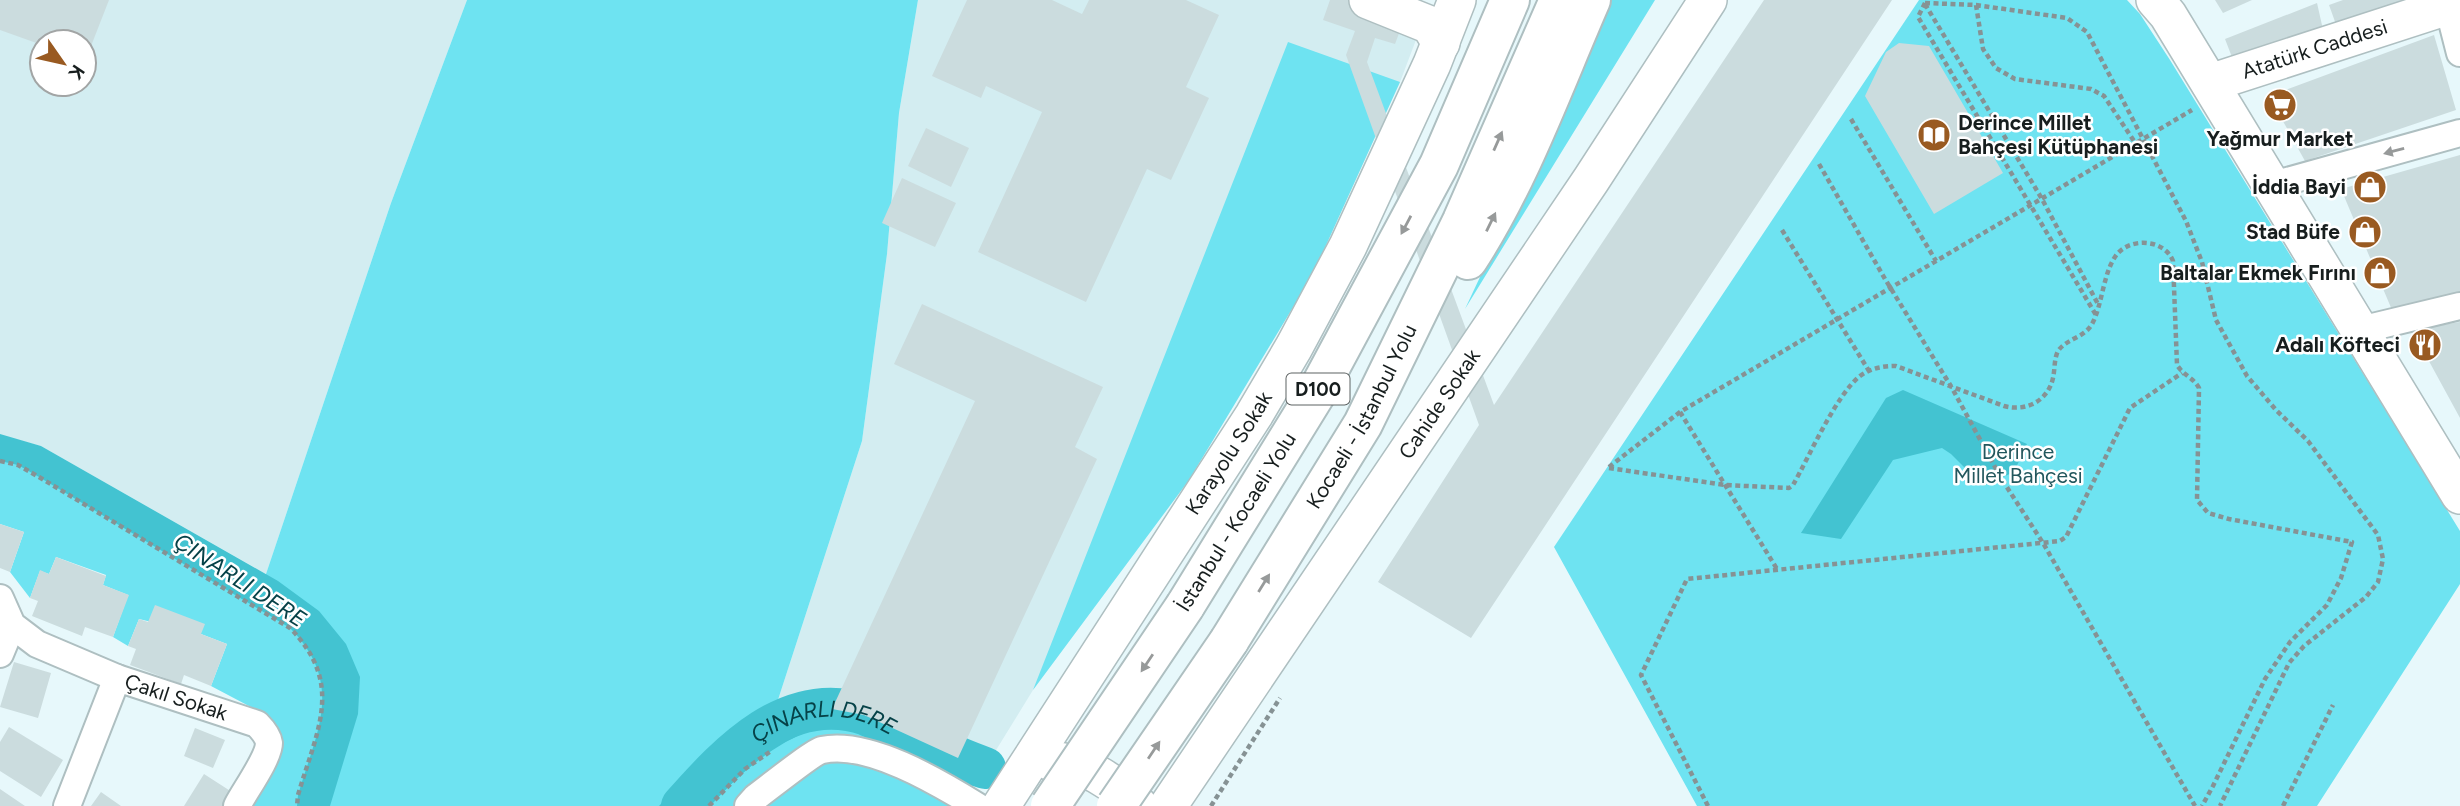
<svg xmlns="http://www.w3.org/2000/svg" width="2460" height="806" font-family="Figtree,sans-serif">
<rect width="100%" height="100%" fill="#e7f8fb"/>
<path fill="#d3edf1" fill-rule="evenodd" d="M0,0H467L391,203L266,574L41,446L0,435ZM42,42H84V84H42Z
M918,0H1339L1419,32L1400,82L1313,274L1189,480L1033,690L985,768L958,758L866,715L832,709L808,711L774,723L776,706L862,441L887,254L899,113Z"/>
<path fill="#6ee3f1" d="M467,0H918L899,113L887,254L862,441L776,706L774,723L832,709L985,768L960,806H250L279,737L275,723L268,716L211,686L227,644L201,634L139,619L128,646L113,637L128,595L103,585L106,575L56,557L49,574L40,571L30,598L10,572L24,532L0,524V446L257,586L266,574L391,203Z
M1610,0H1655L1465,309Z
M1919,0H2127L2140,14L2170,60L2460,531V584L2317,806H1697L1554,547Z
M1288,42L1400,82L1313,274L1189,480L1033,690Z"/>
<path fill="#43c3d1" d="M1903,390L2027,444L2014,472L1983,486L1951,454L1942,448L1893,460L1841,539L1801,533L1886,398Z
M0,434L41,446L278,581L319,611L346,644L360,677L358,714L330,806H297L298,795C317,730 345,684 290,628L39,477L18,465L0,461Z
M776,706L775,723C793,716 813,708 833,709C877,712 943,749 985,768L977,781C943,764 901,737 865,728C804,712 747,767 709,806H659L729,734Z"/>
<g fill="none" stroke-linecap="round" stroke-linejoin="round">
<path stroke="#43c3d1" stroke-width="42" id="s1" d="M682,806C729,753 789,688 867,715C879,720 890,726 901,732C929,745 956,758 985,768"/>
</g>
<path fill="#cbdcde" d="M0,0H109L84,64V42H42V45L0,30Z
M967,0H1052L1082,14L1089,0H1186L1219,15L1186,87L1209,98L1171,180L1147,169L1086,302L978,252L1042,112L986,86L981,98L932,76Z
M1330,0H1349L1404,20L1395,44L1375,38L1367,62L1494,405L1764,0H1892L1471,638L1378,582L1479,425L1346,55L1355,31L1323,20Z
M2215,0H2252L2223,13Z
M2343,0H2427L2338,30L2329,5Z
M2317,3L2324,34L2235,65L2225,39Z
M2434,35L2456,110L2305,161L2269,96Z
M1899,43L1929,46L2003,173L1934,214L1865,96L1886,52Z
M926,128L969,148L951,187L908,166Z
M2460,155V293L2392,310L2341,189Z
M902,178L956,203L935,247L882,223Z
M922,304L1103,387L1075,447L1097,459L958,758L864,715L832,709L975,401L894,364Z
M2460,322V418L2412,330Z
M0,524L24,532L10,572L0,568Z
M56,557L106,576L103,585L129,595L113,637L85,627L82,636L32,616L38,601L30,598L40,570L49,574Z
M155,605L205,624L201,634L227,644L211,686L184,675L181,684L130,665L136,649L128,646L139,619L148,622Z
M14,662L51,673L38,718L0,707Z
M9,727L63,760L41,797L0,771V742Z
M195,728L225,740L213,768L184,756Z
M204,774L235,794L228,806H184Z
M0,789L25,806H0Z
M101,792L121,806H91Z"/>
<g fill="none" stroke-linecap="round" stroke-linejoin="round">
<defs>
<g id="street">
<path d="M2448,6L2460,53"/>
<path d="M2273,185L2460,133"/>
<path d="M2360,330L2460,306"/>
<path id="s2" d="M0,598L12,625L37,644L117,678L257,724C262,729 268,736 269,743C269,758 244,792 237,806"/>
<path d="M0,654L12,625"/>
<path d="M67,806L117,678"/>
<path d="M748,806L756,797C767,789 813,752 822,750C868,740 938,782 977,806"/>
</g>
<g id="secondary">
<path d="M1368,0L1430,25L1441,43"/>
<path d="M2155,0L2168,15L2460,495"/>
<path id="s3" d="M2210,83L2460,2"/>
<path d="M1049,761C1081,759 1116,784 1139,806"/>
<path id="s4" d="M1001,806L1254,415L1294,347L1348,246L1432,64L1457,0"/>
<path id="s5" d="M1168,806L1591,180L1708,0"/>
</g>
<g id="highway">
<path d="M1468,260C1520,180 1553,87 1591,0"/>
<path d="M1185,606L1317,392L1439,165L1510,0"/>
<path id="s6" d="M1229,641L1363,424L1462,221L1559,0"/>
</g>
</defs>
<use href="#street" stroke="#aebfc1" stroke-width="30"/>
<use href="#secondary" stroke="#aebfc1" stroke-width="40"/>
<use href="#highway" stroke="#aebfc1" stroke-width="42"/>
<path stroke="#869294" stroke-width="4.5" stroke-dasharray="5 3.5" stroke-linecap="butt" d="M1925,3L1976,5L2067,18L2087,32L2186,221L2202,262L2216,320L2247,376L2276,410L2308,441L2378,535L2383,559L2378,582L2366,597L2304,646L2289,663L2220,806
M1925,3L1918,17L2096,315
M1925,4L2042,199L2099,306
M1976,5L1983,49L1996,68L2015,79L2091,89L2104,96L2136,144
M1851,119L1936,261
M1819,164L1885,279L1952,388L2001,478L2043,543L2195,806
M1782,230L1869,371
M1680,412L1777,569
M0,461L18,465L39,477L290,628C345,684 317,730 298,795L297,806
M1609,467L1680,412L2192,110
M1609,468L1725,485L1789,488L1793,485C1809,457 1836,395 1860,376C1871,368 1883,366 1896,366L2004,406C2026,412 2048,401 2053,378C2055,369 2054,359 2058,351C2066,339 2084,338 2092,324C2103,304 2103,270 2118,253C2133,237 2165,240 2173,261L2177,365C2183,375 2194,378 2199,388L2197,500L2208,513L2229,519L2352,542L2341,578L2327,605L2290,642L2265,679L2213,786L2202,806
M709,806L745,769L771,751
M1211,806L1280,698
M1708,806L1641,675L1687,579L2060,541L2066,537L2130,408L2182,373
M2283,806L2333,705"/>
<use href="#street" stroke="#fff" stroke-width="26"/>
<use href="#secondary" stroke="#fff" stroke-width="37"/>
<use href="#highway" stroke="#fff" stroke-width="38"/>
<defs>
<path id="highway-bridge" d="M1050,806L1185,606
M1116,806L1229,641"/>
</defs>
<use href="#highway-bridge" stroke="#aebfc1" stroke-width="42" stroke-linecap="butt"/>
<use href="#highway-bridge" stroke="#fff" stroke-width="38"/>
</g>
<defs><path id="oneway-solid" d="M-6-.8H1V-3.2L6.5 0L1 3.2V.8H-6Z" transform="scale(1.75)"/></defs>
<g fill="#979a9a">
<use href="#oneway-solid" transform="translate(1498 141) rotate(-66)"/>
<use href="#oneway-solid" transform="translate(2394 151) rotate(165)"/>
<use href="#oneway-solid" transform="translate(1491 222) rotate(-64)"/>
<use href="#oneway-solid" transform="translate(1406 225) rotate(118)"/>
<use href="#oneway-solid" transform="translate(1264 583) rotate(-58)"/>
<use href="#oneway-solid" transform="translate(1147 663) rotate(124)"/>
<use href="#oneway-solid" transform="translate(1154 750) rotate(-56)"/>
</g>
<defs>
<symbol id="supermarket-disc" viewBox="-11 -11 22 22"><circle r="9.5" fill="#995a21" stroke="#fff"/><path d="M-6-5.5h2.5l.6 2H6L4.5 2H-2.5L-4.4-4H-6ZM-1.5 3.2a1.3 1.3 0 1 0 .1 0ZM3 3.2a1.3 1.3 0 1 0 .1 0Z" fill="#fff"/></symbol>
<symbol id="library-disc" viewBox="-11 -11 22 22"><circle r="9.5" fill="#995a21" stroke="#fff"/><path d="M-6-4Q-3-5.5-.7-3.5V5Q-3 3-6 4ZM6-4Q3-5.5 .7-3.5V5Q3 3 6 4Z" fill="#fff"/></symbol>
<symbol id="shop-disc" viewBox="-11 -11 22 22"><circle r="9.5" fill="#995a21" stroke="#fff"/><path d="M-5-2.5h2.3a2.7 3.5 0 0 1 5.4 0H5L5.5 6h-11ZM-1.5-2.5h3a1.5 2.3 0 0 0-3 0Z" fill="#fff"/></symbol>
<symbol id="restaurant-disc" viewBox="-11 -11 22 22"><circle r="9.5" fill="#995a21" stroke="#fff"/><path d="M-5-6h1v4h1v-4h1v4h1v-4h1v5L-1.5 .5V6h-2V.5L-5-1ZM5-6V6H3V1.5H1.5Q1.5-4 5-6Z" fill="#fff"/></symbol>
</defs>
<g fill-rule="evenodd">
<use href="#supermarket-disc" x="2261" y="86" width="38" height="38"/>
<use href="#library-disc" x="1915" y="116" width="38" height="38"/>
<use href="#shop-disc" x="2351" y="168" width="38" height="38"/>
<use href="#shop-disc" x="2346" y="213" width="38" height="38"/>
<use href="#shop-disc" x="2361" y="254" width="38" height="38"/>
<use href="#restaurant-disc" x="2406" y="326" width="38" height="38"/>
</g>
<g text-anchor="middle" stroke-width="5" stroke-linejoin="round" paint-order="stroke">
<rect fill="#fff" stroke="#5d6262" stroke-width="2" x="1286.5" y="373.5" width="63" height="31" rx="5"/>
<g font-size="19" font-weight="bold" fill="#171e1e">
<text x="1318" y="396">D100</text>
</g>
<g font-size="21" fill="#171e1e" stroke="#fff">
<text dy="7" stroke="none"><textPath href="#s3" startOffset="110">Atatürk Caddesi</textPath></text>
<text dy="7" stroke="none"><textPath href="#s5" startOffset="485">Cahide Sokak</textPath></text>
<text dy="7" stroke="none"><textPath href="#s6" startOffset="261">Kocaeli - İstanbul Yolu</textPath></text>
<text dy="7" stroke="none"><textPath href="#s4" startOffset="420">Karayolu Sokak</textPath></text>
<text transform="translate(1236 522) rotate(-58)" y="7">İstanbul - Kocaeli Yolu</text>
<text dy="7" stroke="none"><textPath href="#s2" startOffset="210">Çakıl Sokak</textPath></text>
</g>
<g font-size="21" font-weight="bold" fill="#171e1e" stroke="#fff" text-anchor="end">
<text x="1958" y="130" text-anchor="start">Derince Millet<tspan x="1958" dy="24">Bahçesi Kütüphanesi</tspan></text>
<text x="2280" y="146" text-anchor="middle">Yağmur Market</text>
<text x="2346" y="194">İddia Bayi</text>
<text x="2340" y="239">Stad Büfe</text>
<text x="2356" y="280">Baltalar Ekmek Fırını</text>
<text x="2400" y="352">Adalı Köfteci</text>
</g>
<g font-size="21" fill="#22575d" stroke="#fff">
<text x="2018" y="459">Derince<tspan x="2018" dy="24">Millet Bahçesi</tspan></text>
</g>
<g font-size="23" font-style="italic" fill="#064248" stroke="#fff">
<text transform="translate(240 580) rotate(33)" y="8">ÇINARLI DERE</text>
<text dy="8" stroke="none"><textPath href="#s1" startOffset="175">ÇINARLI DERE</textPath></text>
</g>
</g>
<g transform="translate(63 63) rotate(124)"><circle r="33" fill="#ffffff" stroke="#a2a5a5" stroke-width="2"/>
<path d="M0-5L12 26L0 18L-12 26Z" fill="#995a21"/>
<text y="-10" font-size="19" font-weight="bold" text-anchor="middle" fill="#171e1e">K</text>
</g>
</svg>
